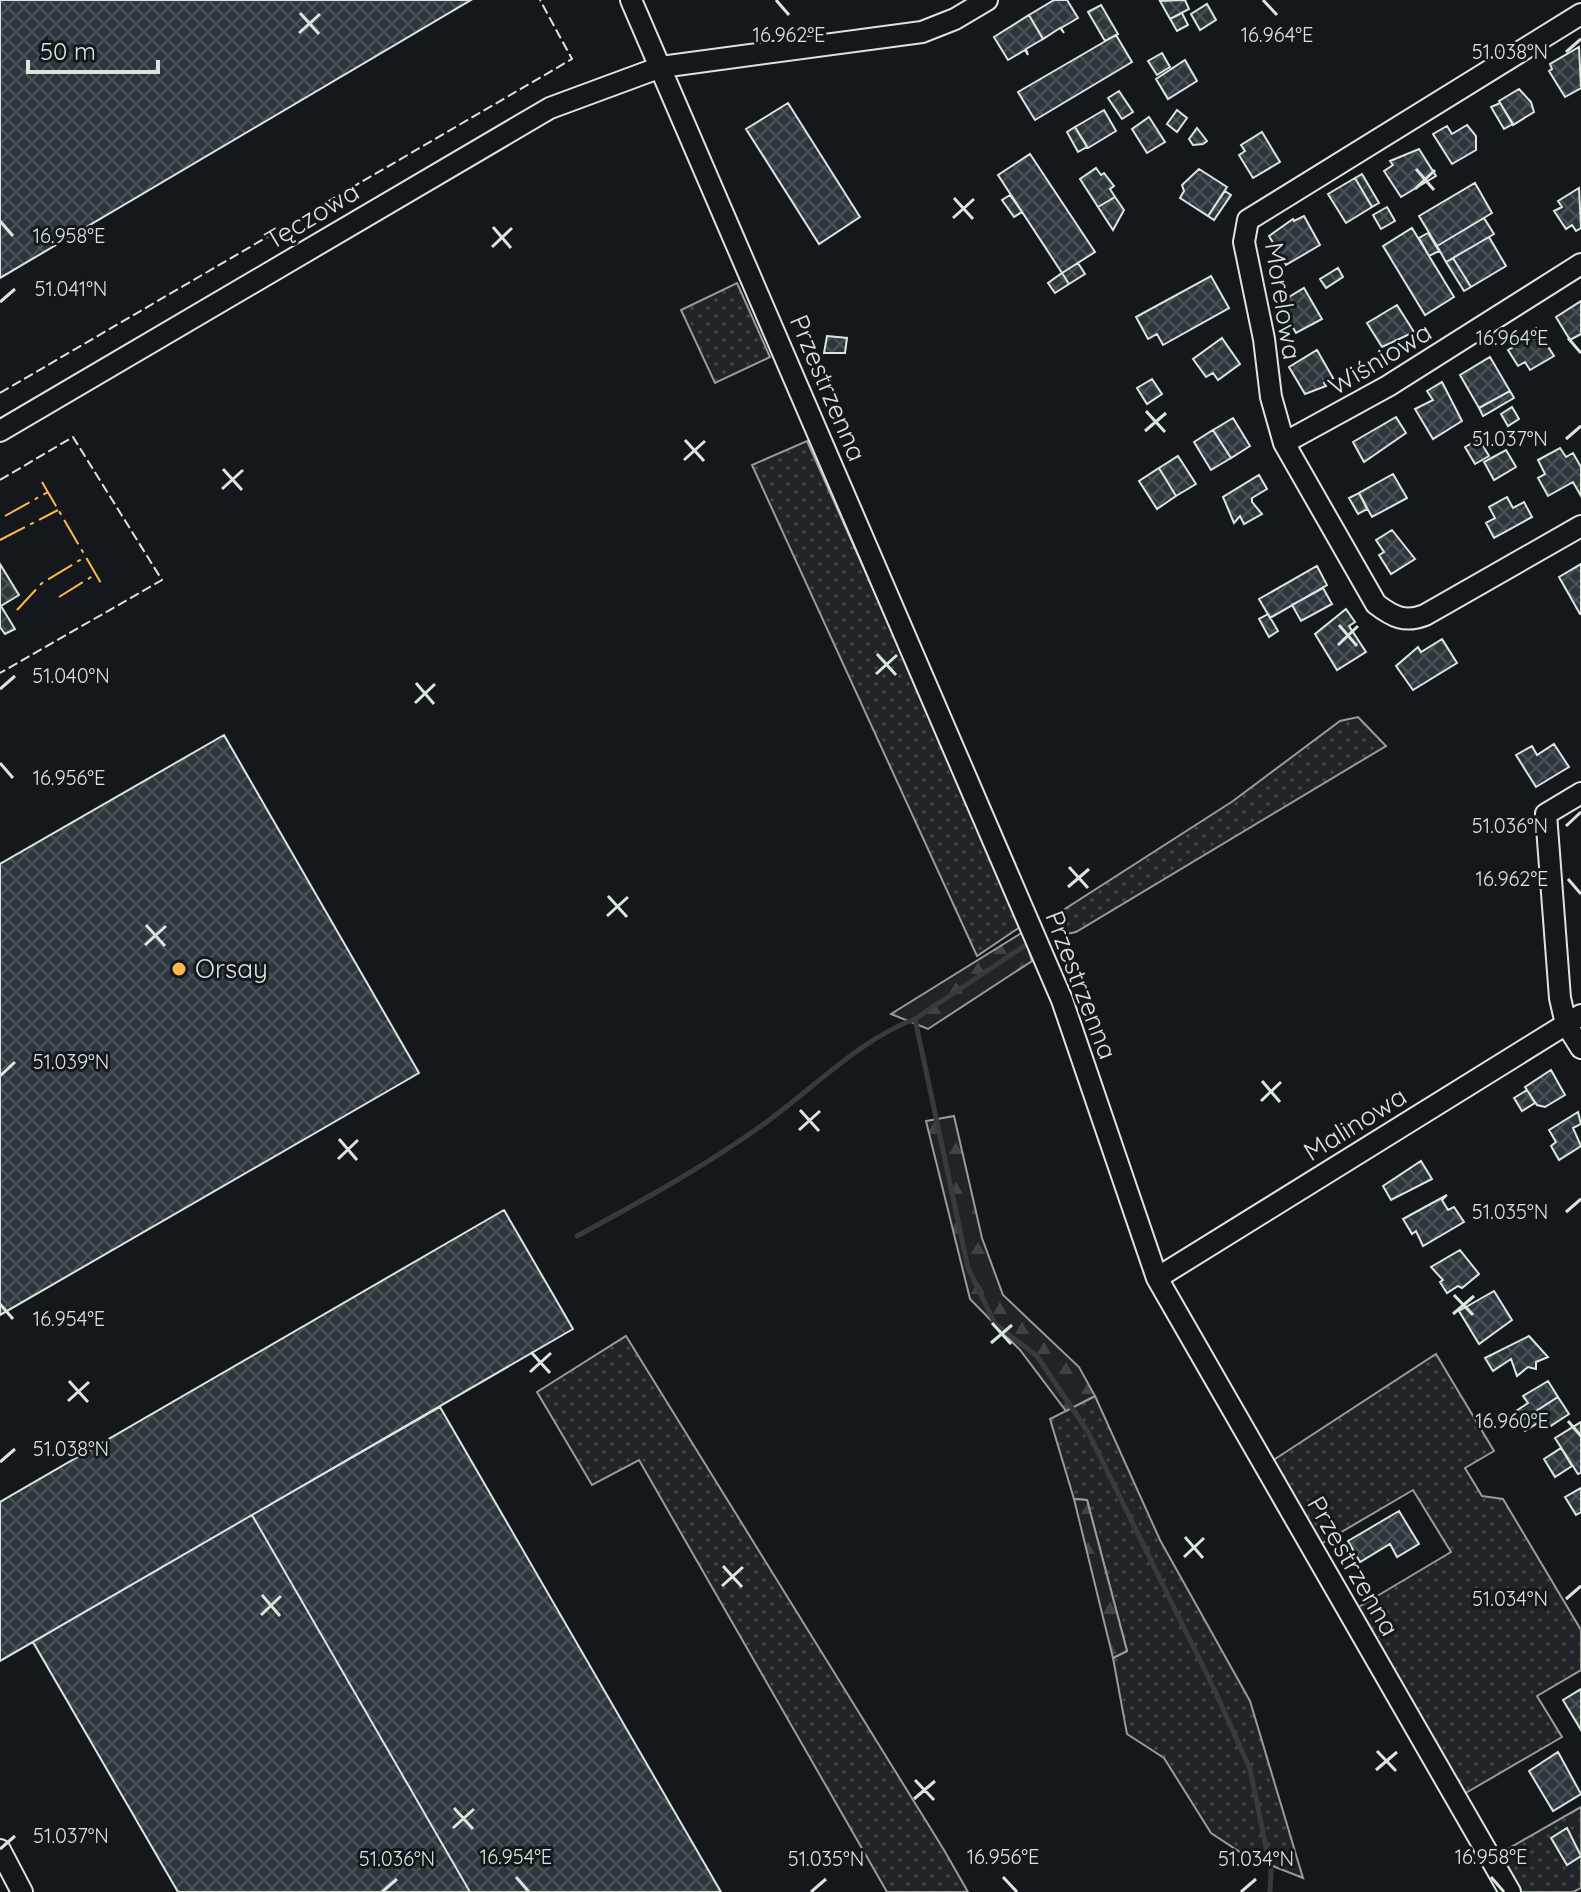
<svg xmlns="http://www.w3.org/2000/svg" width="1581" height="1892" font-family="Quicksand,sans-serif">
<defs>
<pattern id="grass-dots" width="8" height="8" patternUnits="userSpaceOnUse" patternTransform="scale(2)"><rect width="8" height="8" fill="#202428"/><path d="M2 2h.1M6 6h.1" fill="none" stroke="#404447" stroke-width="1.8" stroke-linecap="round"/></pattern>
<pattern id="forest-firs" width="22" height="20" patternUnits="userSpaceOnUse" patternTransform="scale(2)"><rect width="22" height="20" fill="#202428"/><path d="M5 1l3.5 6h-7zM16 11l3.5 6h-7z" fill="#404447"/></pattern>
<pattern id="building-cross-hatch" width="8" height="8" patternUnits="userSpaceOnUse" patternTransform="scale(2)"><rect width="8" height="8" fill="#2c363c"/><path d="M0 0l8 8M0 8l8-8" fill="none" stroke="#4a5358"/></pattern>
</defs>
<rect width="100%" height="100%" fill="#14181c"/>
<path fill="url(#grass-dots)" stroke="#939e99" stroke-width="2" d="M737,283L770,357L715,383L681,310Z
M807,441L1023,925L977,956L752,465Z
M1358,717L1386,746L1076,932L1067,934L1054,916L1233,801L1340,721Z
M626,1336L944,1850L968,1892H887L639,1460L592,1485L537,1392Z
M1436,1354L1494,1451L1465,1468L1482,1496L1503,1499L1581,1630V1670L1537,1696L1562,1737L1464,1794L1357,1608L1451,1552L1413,1490L1321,1544L1272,1461Z
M1095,1396L1160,1540L1250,1701L1303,1878L1243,1854L1211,1833L1164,1758L1127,1734L1113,1658L1127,1651L1087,1500L1074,1499L1050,1419Z
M1581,1807V1888L1573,1892H1521L1499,1854Z"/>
<path fill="url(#forest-firs)" stroke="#939e99" stroke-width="2" d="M1023,932L1032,961L928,1029L891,1014Z
M954,1116L982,1238L1003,1295L1079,1367L1095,1396L1066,1411L1020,1350L970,1299L926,1121Z
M1074,1499L1087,1500L1127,1651L1113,1658Z"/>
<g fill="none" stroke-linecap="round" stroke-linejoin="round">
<path stroke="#363b3e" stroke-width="5" d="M1030,942L915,1019L968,1268L995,1324L1037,1356L1088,1432L1215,1691L1250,1769L1271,1871L1270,1892
M577,1236C640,1202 702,1168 761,1126C811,1091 858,1040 915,1019"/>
</g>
<path fill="url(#building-cross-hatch)" stroke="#d8e6dc" stroke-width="2" d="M0,0H471L0,278Z
M1054,0H1067L1078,18L1061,28L1064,33L1060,28L1043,39L1029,15Z
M1185,0L1189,9L1170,19L1160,1Z
M1207,4L1216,20L1200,30L1191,14Z
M1101,5L1118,34L1105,41L1088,12Z
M1182,13L1188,25L1177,31L1170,19Z
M1029,15L1043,39L1026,49L1028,55L1025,50L1008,60L994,37Z
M1116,35L1132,62L1035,120L1018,92Z
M1579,47L1581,88L1565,97L1549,71L1552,69L1550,64Z
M1162,53L1170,67L1157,75L1148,61Z
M1185,60L1197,81L1168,99L1156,79Z
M1519,89L1531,102L1534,112L1513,125L1499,101Z
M1119,91L1133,112L1122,119L1108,98Z
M788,103L860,217L819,244L746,129Z
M1500,103L1513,124L1504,129L1491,107Z
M1104,110L1116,131L1088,148L1075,127Z
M1177,110L1187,118L1177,132L1167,124Z
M1149,117L1165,142L1147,153L1132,129Z
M1467,125L1476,136V150L1452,164L1433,134L1447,126L1452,134Z
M1075,127L1087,147L1078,152L1067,132Z
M1197,128L1207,141L1203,144L1193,145L1189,139Z
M1262,132L1280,162L1253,178L1239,155L1245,151L1241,145Z
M1419,149L1436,176L1401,197L1384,171L1393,165L1390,161Z
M1030,154L1095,252L1062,273L998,175Z
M1096,168L1101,175L1104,173L1114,186L1110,189L1115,197L1098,207L1080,179Z
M1199,169L1227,187L1208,216L1180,198L1184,191L1182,185Z
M1362,174L1379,203L1372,207L1355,178Z
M1355,178L1372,207L1346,223L1328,194Z
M1475,183L1492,213L1437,246L1419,216Z
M1579,188L1581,228L1576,231L1572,225L1566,229L1554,211L1562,207L1558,201Z
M1225,191L1231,195L1214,220L1208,216Z
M1010,195L1022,212L1014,217L1002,200Z
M1115,197L1124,210L1113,230L1098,207Z
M1387,207L1395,221L1381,229L1373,215Z
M1304,216L1320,245L1286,265L1269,236L1293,219L1294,221Z
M1484,218L1494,234L1446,262L1437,246Z
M1412,228L1454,297L1425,315L1383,246Z
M1428,233L1439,251L1429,256L1419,238Z
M1489,237L1506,266L1471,287L1453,258Z
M1453,258L1471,287L1464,291L1446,262Z
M1078,263L1085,274L1069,284L1062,273Z
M1338,268L1343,277L1326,288L1320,279Z
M1062,273L1069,284L1055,293L1048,283Z
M1211,276L1229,308L1163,345L1157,334L1148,339L1136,317Z
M1304,288L1322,319L1296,333L1279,303Z
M1581,301V334L1570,340L1556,317Z
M1397,305L1414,332L1382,347L1367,323Z
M1536,328L1554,356L1530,370L1525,362L1518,366L1508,350L1515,346L1513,342Z
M827,336L847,338L845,353H824Z
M1222,338L1240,364L1218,380L1213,373L1206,377L1193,359Z
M1317,350L1333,378L1324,383L1326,386L1305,394L1289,367Z
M1490,357L1510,391L1479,408L1460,375Z
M1152,379L1162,394L1147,404L1137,388Z
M1442,382L1462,421L1433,439L1415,409L1433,400L1427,391Z
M1510,391L1514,398L1483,416L1479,408Z
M1512,407L1519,419L1508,426L1501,414Z
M1396,417L1406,433L1364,462L1353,442Z
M1233,418L1250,446L1231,458L1213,430Z
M1213,430L1231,458L1211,470L1194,442Z
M1479,439L1489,456L1475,464L1465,447Z
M1560,448L1566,457L1573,453L1581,467V496L1573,482L1548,496L1538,478L1545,474L1538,460Z
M1506,450L1516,467L1494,480L1484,462Z
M1178,456L1196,484L1176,496L1159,468Z
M1159,468L1176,496L1157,509L1139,481Z
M1393,474L1407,498L1372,517L1359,493Z
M1259,475L1267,489L1252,498V502L1262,514L1244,524L1240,516L1234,523L1223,497Z
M1359,493L1367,509L1358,514L1349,498Z
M1507,497L1513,508L1524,502L1532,517L1494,538L1486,523L1495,518L1489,507Z
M1392,530L1415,559L1391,574L1379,555L1384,552L1376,540Z
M0,564L19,595L1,606L15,629L5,634L0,627Z
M1581,564V614H1580L1559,577Z
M1317,566L1327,585L1270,618L1259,599Z
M1323,588L1332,604L1301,621L1292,605Z
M1346,609L1355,622L1349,626L1366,652L1337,670L1315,634Z
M1268,614L1278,631L1269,637L1259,619Z
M1442,639L1457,663L1413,690L1396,666L1418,647L1421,652Z
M224,735L419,1073L0,1315V864Z
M1554,744L1569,767L1536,787L1516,755L1532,746L1537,755Z
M1551,1070L1565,1095L1545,1107L1537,1105L1525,1087Z
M1527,1090L1535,1103L1522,1111L1514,1098Z
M1578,1112L1581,1124L1573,1128L1581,1146L1559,1160L1551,1146L1556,1142L1549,1130Z
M1421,1161L1432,1179L1391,1200L1383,1186Z
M1447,1195L1442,1200L1448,1210L1454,1207L1464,1222L1423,1246L1416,1231L1412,1234L1403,1219Z
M504,1210L573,1329L0,1661V1502Z
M1460,1250L1479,1274L1462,1288L1458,1286L1447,1293L1440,1282L1443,1280L1431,1267Z
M1494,1291L1512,1320L1479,1344L1459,1311Z
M1529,1336L1548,1357L1536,1362V1369L1528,1367L1517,1376L1511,1359L1493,1371L1485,1358Z
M1548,1381L1558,1397L1519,1422L1513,1413L1528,1403L1523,1396Z
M1558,1397L1569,1414L1546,1429L1541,1421L1525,1431L1519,1422Z
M440,1407L721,1892H470L252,1515Z
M1581,1422V1473L1578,1474L1555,1438Z
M1561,1448L1572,1466L1555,1477L1544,1459Z
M1581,1488V1512L1576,1515L1565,1497Z
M1399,1511L1419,1544L1397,1557L1390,1544L1360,1562L1348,1541Z
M252,1515L470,1892H178L33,1642Z
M1581,1689V1730L1563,1700Z
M1558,1752L1581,1794L1553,1811L1529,1771Z
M1567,1828L1581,1856L1567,1865L1551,1838Z"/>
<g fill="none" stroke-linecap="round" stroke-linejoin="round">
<defs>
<path id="minor" d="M631,0L1062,1000L1157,1278L1510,1892
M1581,14L1248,220L1244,242L1264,339L1271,397L1284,443L1376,604C1393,617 1405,623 1425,615L1581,526
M0,431L550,108L661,67L922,32L955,19L987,0
M1284,443L1388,386L1581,264
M1581,793L1546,814L1560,998L1566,1024L1581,1048
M1157,1278L1581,1015
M0,1850L22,1892"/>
</defs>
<use href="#minor" stroke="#d8e6dc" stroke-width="24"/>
<use href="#minor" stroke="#14181c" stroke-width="20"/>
<path stroke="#d8e6dc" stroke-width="2" stroke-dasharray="10 4" stroke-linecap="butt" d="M0,393L572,59L540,0
M0,480L73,437L162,580L0,673"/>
<path stroke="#ffb74d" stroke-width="2" stroke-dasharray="28 6 4 6" stroke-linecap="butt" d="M42,482L101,583
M5,516L48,492
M0,540L58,510
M59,597L96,574
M17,610L42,583L85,557"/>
</g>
<path fill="none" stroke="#d8e6dc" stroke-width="3" d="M776,0L789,15M1263,0L1277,15M300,13L319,34M299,33L320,14M1566,52L1581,39M1416,169L1434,190M1415,189L1435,170M954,198L973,219M953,218L974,199M0,221L13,236M493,227L511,248M492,247L512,228M0,302L15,289M1568,338L1581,353M1146,411L1165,432M1145,431L1166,413M1566,439L1581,426M685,440L704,461M684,460L705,441M223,469L242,490M222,489L243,470M1339,625L1357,646M1338,645L1358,626M877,654L896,675M876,674L897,655M416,683L434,704M0,689L15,676M415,703L435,684M0,763L13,778M1566,826L1581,812M1069,867L1088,888M1568,879L1581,894M1068,887L1089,869M608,896L627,917M607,916L628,897M146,925L165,946M145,945L166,926M0,1076L15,1062M1262,1081L1280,1102M1261,1101L1281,1082M800,1110L819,1131M799,1130L820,1111M339,1139L357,1160M338,1159L358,1140M1566,1212L1581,1199M1454,1295L1473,1315M0,1304L13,1319M1453,1314L1474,1296M992,1323L1011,1344M991,1343L1012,1325M531,1352L550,1373M530,1372L551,1353M69,1381L88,1402M68,1401L89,1382M1568,1421L1581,1436M0,1462L15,1449M1185,1537L1203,1558M1184,1557L1204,1538M723,1566L742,1587M722,1586L743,1567M262,1595L280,1616M1566,1599L1581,1586M261,1615L281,1596M1377,1751L1396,1771M1376,1770L1397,1752M915,1780L934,1800M914,1799L935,1781M454,1808L473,1829M453,1828L474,1809M0,1849L15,1836M516,1877L529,1892M1003,1877L1017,1892M1491,1877L1504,1892M382,1892L397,1879M811,1892L826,1879M1241,1892L1256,1879"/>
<circle fill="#ffb74d" stroke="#14181c" stroke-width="3" cx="179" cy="969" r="8"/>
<g text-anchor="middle" stroke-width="6" stroke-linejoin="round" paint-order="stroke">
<g font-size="26" fill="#d8e6dc" stroke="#14181c">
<text transform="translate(312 216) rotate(-31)" y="9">Tęczowa</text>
<text transform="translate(1283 301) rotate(81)" y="9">Morelowa</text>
<text transform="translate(1380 359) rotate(-31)" y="9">Wiśniowa</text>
<text transform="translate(828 388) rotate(67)" y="9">Przestrzenna</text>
<text transform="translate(1081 985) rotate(69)" y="9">Przestrzenna</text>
<text transform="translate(1355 1124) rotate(-32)" y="9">Malinowa</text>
<text transform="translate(1353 1566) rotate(60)" y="9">Przestrzenna</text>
</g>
<g font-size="26" fill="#d8e6dc" stroke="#14181c" text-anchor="start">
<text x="195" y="978">Orsay</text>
</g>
</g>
<g font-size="20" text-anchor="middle" fill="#d8e6dc" stroke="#14181c" stroke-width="6" stroke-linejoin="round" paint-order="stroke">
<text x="789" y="42">16.962°E</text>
<text x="1277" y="42">16.964°E</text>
<text x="1510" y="59">51.038°N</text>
<text x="69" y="243">16.958°E</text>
<text x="71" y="296">51.041°N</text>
<text x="1512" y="345">16.964°E</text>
<text x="1510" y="446">51.037°N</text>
<text x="71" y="683">51.040°N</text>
<text x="69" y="785">16.956°E</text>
<text x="1510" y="833">51.036°N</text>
<text x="1512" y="886">16.962°E</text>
<text x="71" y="1069">51.039°N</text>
<text x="1510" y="1219">51.035°N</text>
<text x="69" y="1326">16.954°E</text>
<text x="1512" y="1428">16.960°E</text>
<text x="71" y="1456">51.038°N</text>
<text x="1510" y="1606">51.034°N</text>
<text x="71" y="1843">51.037°N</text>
<text x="516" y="1864">16.954°E</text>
<text x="1003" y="1864">16.956°E</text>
<text x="1491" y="1864">16.958°E</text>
<text x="397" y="1866">51.036°N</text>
<text x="826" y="1866">51.035°N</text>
<text x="1256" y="1866">51.034°N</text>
</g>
<path d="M28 60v12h130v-12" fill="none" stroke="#d8e6dc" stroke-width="4"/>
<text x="40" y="60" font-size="24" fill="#d8e6dc" stroke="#14181c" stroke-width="6" paint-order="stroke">50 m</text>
</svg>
